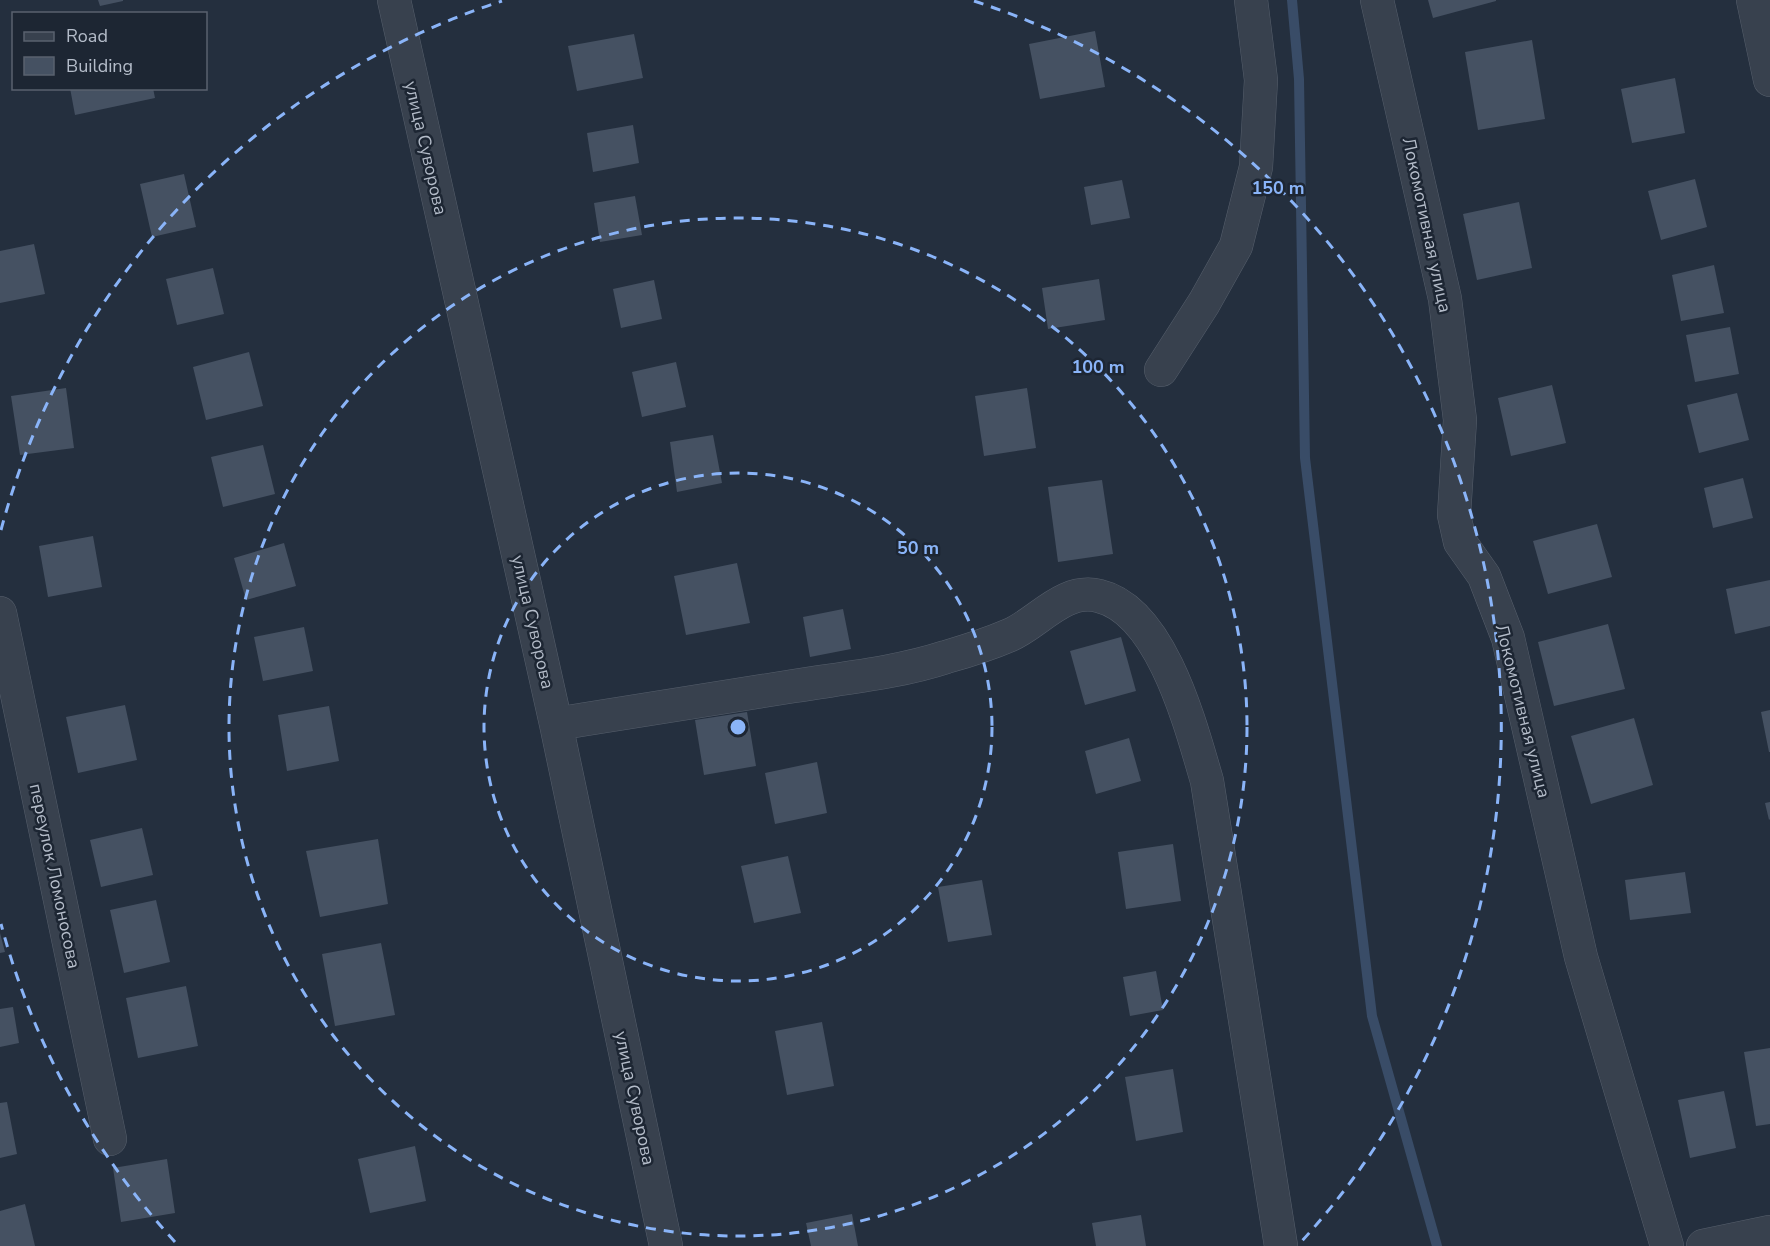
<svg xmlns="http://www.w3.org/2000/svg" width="1770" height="1246" font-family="'Nunito Sans',sans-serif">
<rect width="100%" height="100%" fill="#242f3e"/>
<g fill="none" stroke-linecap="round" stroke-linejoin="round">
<path stroke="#394c67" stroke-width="10" d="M1292,0L1299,79L1305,458L1372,1016L1437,1246"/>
</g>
<path fill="#455162" d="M98,0H123V1L100,6Z
M1428,0H1496V1L1433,18Z
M1095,31L1105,87L1040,99L1029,44Z
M634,34L643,78L577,91L568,46Z
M1532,40L1545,119L1478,130L1465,52Z
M1675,78L1685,133L1632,143L1621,89Z
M70,88H153L155,98L75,115Z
M633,125L639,163L593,172L587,133Z
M184,174L196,227L152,237L140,184Z
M1695,179L1707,227L1661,240L1648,191Z
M1122,180L1130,218L1091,225L1084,187Z
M635,196L642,235L600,242L594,203Z
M1519,202L1532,268L1477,280L1463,214Z
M34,244L45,294L0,303V251Z
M1714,265L1724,313L1681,321L1672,275Z
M213,268L224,314L177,325L166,279Z
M1099,279L1105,320L1048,329L1042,288Z
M654,280L662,319L621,328L613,289Z
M1730,327L1739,374L1695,382L1686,335Z
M249,352L263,406L206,420L193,367Z
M676,362L686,407L642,417L632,372Z
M1552,385L1566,443L1511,456L1498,398Z
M66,388L74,448L20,455L11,396Z
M1027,388L1036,448L984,456L975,396Z
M1737,393L1749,440L1699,453L1687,405Z
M713,435L722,483L677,492L670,442Z
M263,445L275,494L223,507L211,457Z
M1743,478L1753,518L1713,528L1704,488Z
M1102,480L1113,554L1058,562L1048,487Z
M1597,524L1612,577L1548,594L1533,541Z
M93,536L102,587L48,597L39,546Z
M284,543L296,586L246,600L234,558Z
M737,563L750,623L686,635L674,576Z
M1770,580V626L1735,634L1726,589Z
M843,609L851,649L810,657L803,617Z
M1608,624L1625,689L1554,706L1538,642Z
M304,627L313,671L263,681L254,637Z
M1121,637L1136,691L1085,705L1070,651Z
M125,705L137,760L78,773L66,717Z
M329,706L339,761L287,771L278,715Z
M1770,710V752H1769L1761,712Z
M747,712L756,766L704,775L695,720Z
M1634,718L1653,785L1591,804L1571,736Z
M1129,738L1141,781L1096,794L1085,751Z
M817,762L827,813L775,824L765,773Z
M1770,802V819L1769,820L1765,803Z
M142,828L153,875L101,887L90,840Z
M378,839L388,904L320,917L306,851Z
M1173,844L1181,901L1126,909L1118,852Z
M788,856L801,913L754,923L741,866Z
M1685,872L1691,913L1630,920L1625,880Z
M982,880L992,935L948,942L938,887Z
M156,900L170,962L124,973L110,910Z
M0,933L5,952L0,953Z
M381,943L395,1015L335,1026L322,954Z
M1156,971L1163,1010L1130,1016L1123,977Z
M186,986L198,1046L138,1058L126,998Z
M13,1007L19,1043L0,1047V1009Z
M822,1022L834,1086L787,1095L775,1031Z
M1770,1048V1124L1756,1126L1744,1052Z
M1173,1069L1183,1132L1136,1141L1125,1077Z
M1724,1091L1736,1148L1690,1158L1678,1100Z
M7,1102L17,1154L0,1158V1103Z
M415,1146L426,1201L370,1213L358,1159Z
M167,1159L175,1213L121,1222L113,1168Z
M25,1204L35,1246H0V1211Z
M852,1214L858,1246H811L806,1223Z
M1141,1215L1146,1246H1096L1092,1223Z"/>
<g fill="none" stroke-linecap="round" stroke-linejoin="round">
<defs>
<path id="minor" d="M394,0L556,724L666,1246
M1377,0L1445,299L1460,420L1454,515L1460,542L1484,576L1508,638L1581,957L1667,1246
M1753,0L1770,80
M1161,370L1204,303L1236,246L1256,167L1261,80L1251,0
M0,613L110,1139
M556,724C635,711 714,699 794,686C844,678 897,673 946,657C967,651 989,644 1010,635C1038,623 1064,587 1099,596C1162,611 1191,727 1207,781L1281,1246
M1703,1246L1770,1232"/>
</defs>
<use href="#minor" stroke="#565f6c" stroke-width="34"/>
<use href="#minor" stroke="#38414e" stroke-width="33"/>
</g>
<g fill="none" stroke="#8ab4f8" stroke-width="3" stroke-dasharray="10 8">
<circle cx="738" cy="727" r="254"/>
<circle cx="738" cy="727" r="509"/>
<path d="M175 1242A763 763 0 0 1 1 924M1 530A763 763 0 0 1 502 1M974 1A763 763 0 0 1 1301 1242"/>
</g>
<g text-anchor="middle" stroke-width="5" stroke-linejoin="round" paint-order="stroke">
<g font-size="18" fill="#b4bcc9" stroke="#1d2633">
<text transform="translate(426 148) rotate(77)" y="6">улица Суворова</text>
<text transform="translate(1427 225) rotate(78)" y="6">Локомотивная улица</text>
<text transform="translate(533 622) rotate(77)" y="6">улица Суворова</text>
<text transform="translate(1523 711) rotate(76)" y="6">Локомотивная улица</text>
<text transform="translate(55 876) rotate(78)" y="6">переулок Ломоносова</text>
<text transform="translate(635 1098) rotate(78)" y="6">улица Суворова</text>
</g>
</g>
<circle cx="738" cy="727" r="9" fill="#8ab4f8" stroke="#1d2633" stroke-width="3"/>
<g font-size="18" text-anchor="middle" font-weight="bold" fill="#8ab4f8" stroke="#1d2633" stroke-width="5" stroke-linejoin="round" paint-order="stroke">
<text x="1278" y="194">150 m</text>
<text x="1098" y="373">100 m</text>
<text x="918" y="554">50 m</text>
</g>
<rect x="12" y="12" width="195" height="78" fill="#1d2633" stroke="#59626f" stroke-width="1.5"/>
<rect x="24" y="32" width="30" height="9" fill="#38414e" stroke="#59626f" stroke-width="1.5"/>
<text x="66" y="42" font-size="18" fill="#b4bcc9">Road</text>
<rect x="24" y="57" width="30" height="18" fill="#455162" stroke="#59626f" stroke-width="1.5"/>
<text x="66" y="72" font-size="18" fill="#b4bcc9">Building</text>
</svg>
